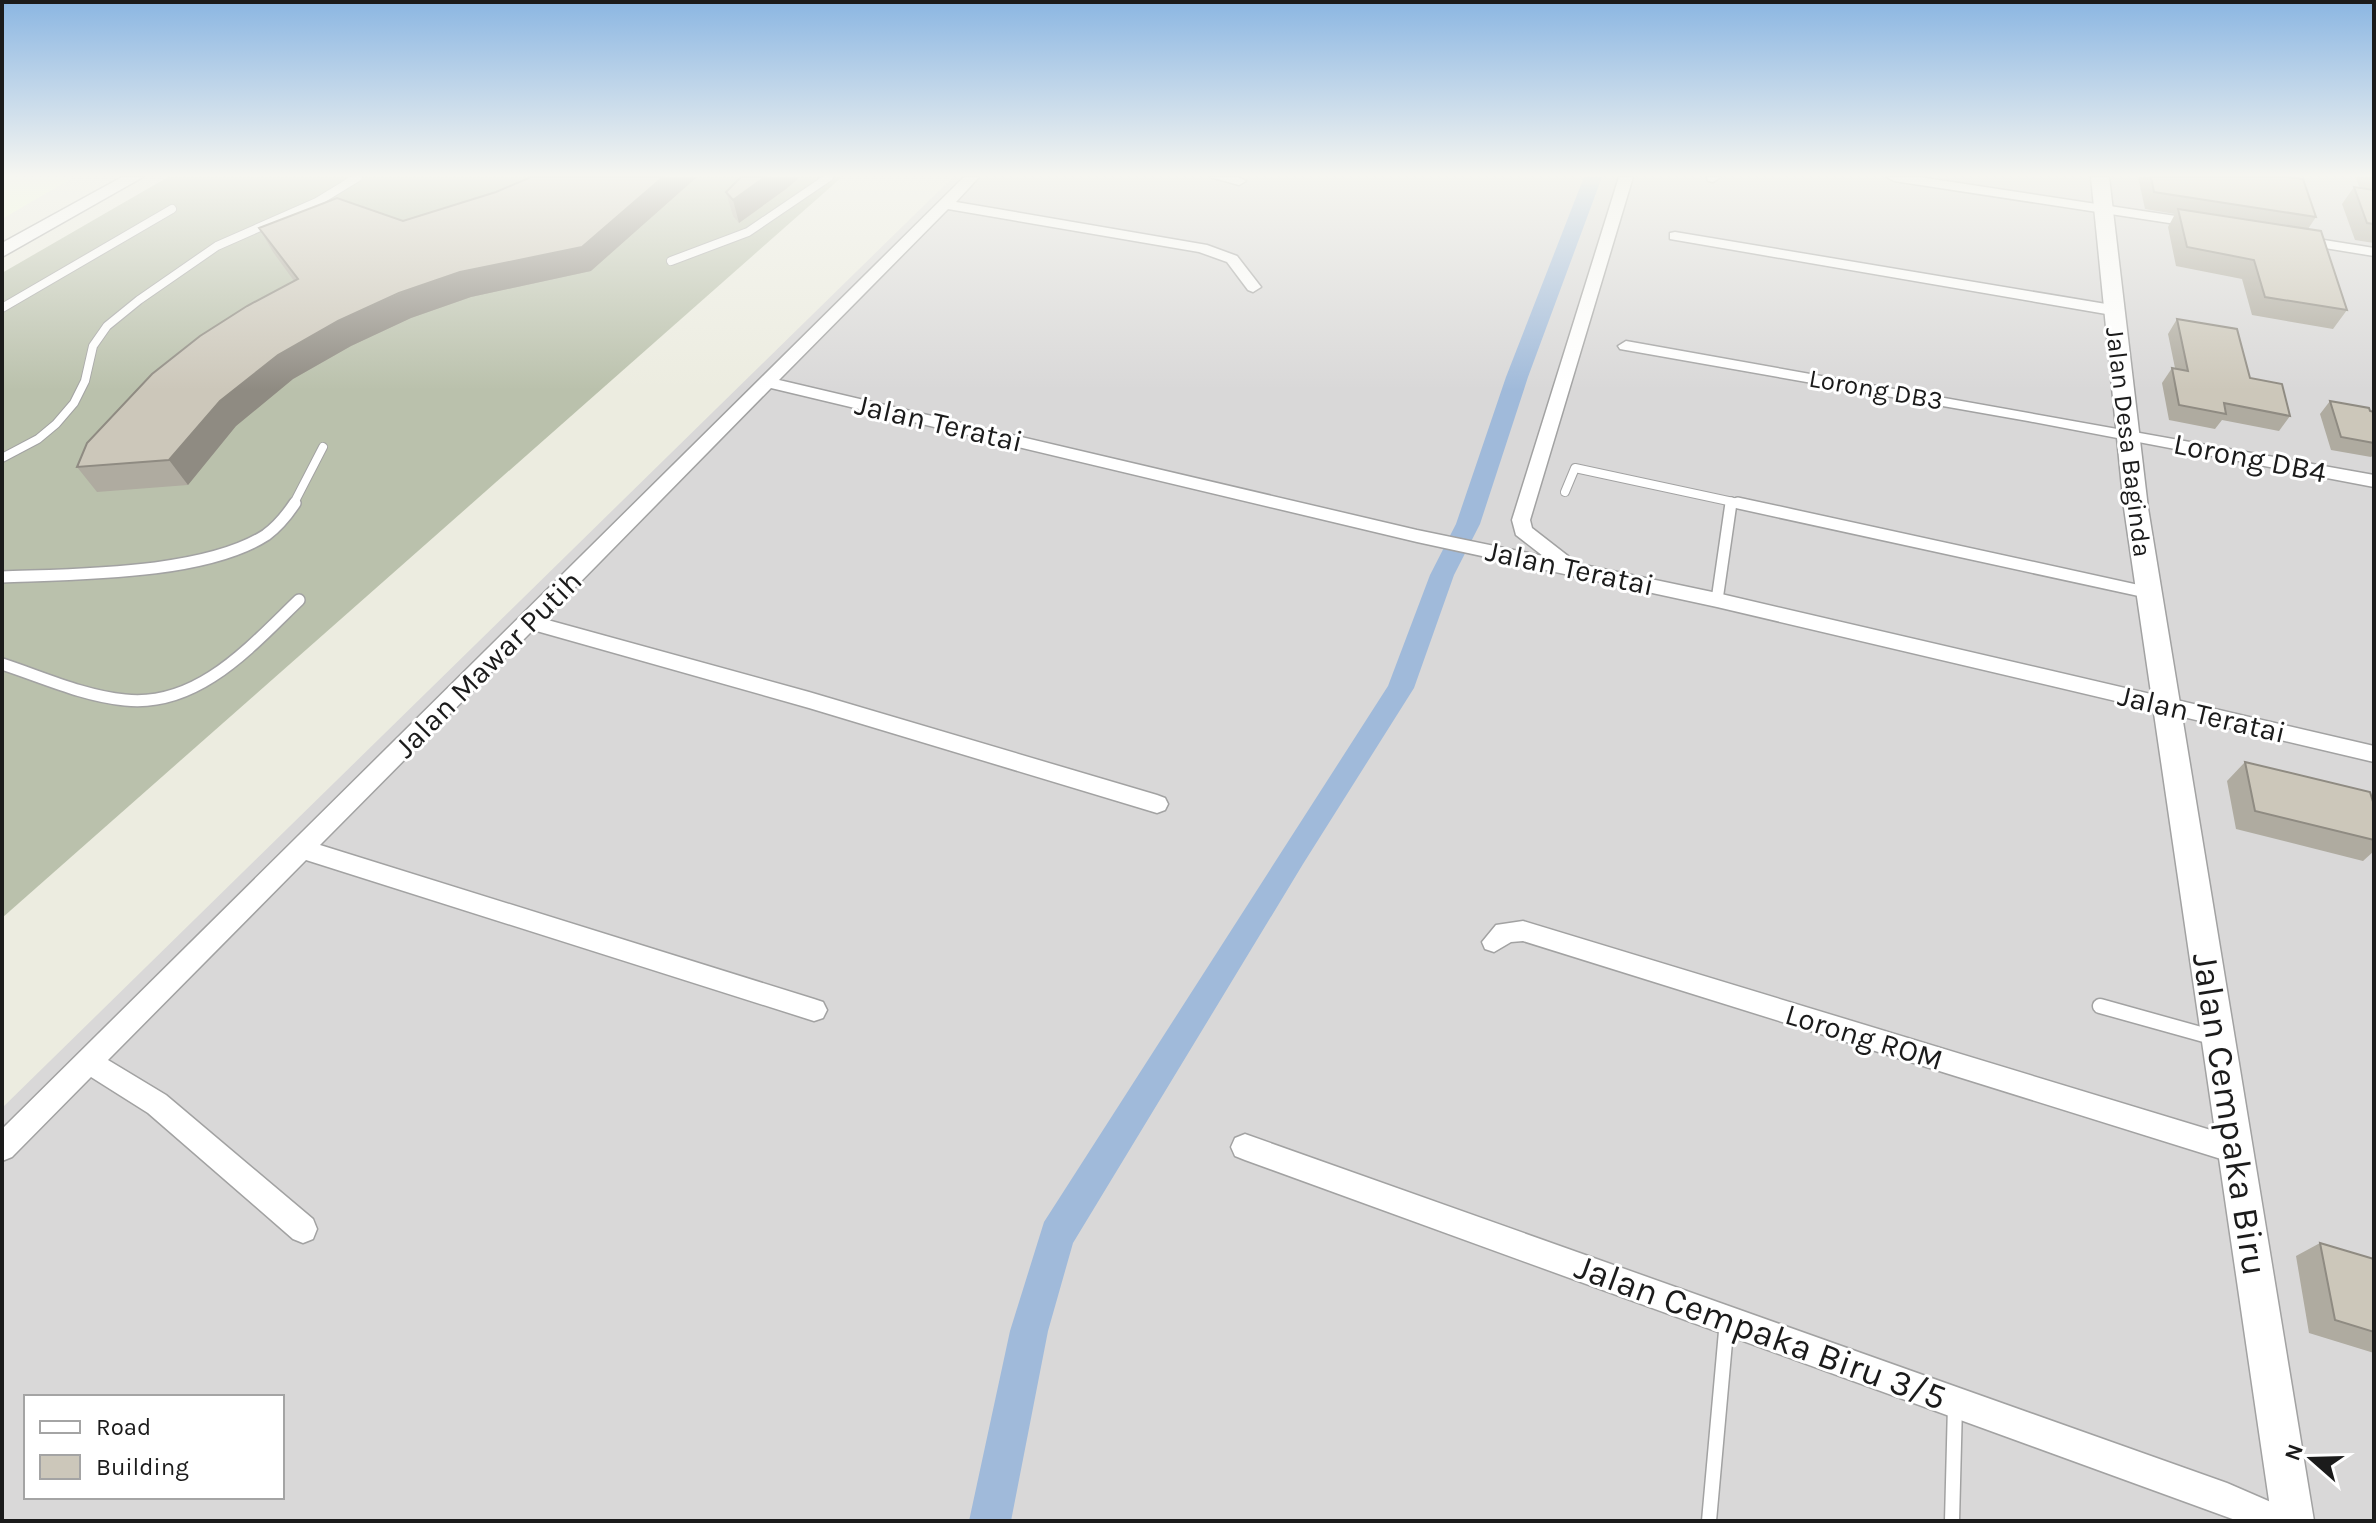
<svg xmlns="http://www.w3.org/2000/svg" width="2376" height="1523" font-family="Karla,sans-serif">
<rect width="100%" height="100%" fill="#ecece0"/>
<path fill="#d9d8d8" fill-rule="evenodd" d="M953,177H2374V1521H2V1108ZM26,1397H282V1497H26Z"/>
<path fill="#f2ffd7" d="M2,177H74L2,219Z"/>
<path fill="#bac1ac" d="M168,177H842L2,918V273Z"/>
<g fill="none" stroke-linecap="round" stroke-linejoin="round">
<path fill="#a0bada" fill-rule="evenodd" d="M1584,177H1602L1528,377L1480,524L1454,575L1414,688L1303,864L1073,1243L1048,1331L1011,1521H969L1010,1331L1044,1222L1388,686L1430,575L1456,524L1506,377Z"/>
<defs>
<path id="service-far2" d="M671,261L748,232L829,177
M2,308L172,209
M2,458L38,439L56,424L74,403L85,381L93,346L107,326L139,300L217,246L317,202L358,177
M1565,492L1575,468L1747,505
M293,505L323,447
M1731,505V502"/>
<path id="service-far1" d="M1738,503L2150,593
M2,577C75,574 204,575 266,535C277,527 287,515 295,503
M1717,600L1731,503
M2,664C42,677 83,696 125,700C198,708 251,646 299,600"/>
<path id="service" d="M2100,1006L2215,1038
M1709,1521L1727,1320
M1952,1521L1955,1405"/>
<path id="minor" d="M964,177H979L956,202L1207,245L1237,256L1261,287L1253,292L1248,290L1227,262L1199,252L948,209L779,380L1417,530L1543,556L1516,535L1512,520L1619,177H1633L1530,520L1532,528L1568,556L1570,562L1717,593L2374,746V762L1717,607L1417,542L771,388L544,619L809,692L1157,795L1165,798L1168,804L1165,810L1157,813L809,708L533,630L320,845L814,999L823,1002L827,1010L823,1018L814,1021L306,860L108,1060L166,1095L313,1219L317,1229L313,1239L303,1243L293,1239L148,1113L91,1077L12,1157L2,1161V1129Z
M1210,177H1238L1246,181L1239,185Z
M1707,177H1721L1713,182L1708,181Z
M1887,177H1919L2202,220L2209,224L2202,228L1894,181Z
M1675,232L2112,305L2120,310L2112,315L1670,239V233Z
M2299,236L2374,248V256L2294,243V237Z
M1626,341L2374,475V487L2028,421L1620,349L1618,346Z
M1523,921L2237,1138L2247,1142L2251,1151L2247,1160L2237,1164L1523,941L1511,942L1494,952L1485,949L1482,942L1496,925Z
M1245,1134L2227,1483L2287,1509L2291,1521H2238L1245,1160L1235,1156L1231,1147L1235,1138Z"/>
<path id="tertiary" d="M122,177H143L2,257V243Z
M2091,177H2109L2148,508L2314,1521H2272L2124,508Z"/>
</defs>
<use href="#service-far2" stroke="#a2a2a2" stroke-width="10"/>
<use href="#service-far1" stroke="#a2a2a2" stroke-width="14"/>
<use href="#service" stroke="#a2a2a2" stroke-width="17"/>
<use href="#minor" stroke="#a2a2a2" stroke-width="3"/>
<use href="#tertiary" stroke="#a2a2a2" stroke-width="3"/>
<use href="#service-far2" stroke="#fff" stroke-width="8"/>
<use href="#service-far1" stroke="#fff" stroke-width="11"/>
<use href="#service" stroke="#fff" stroke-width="14"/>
<use href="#minor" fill="#fff" fill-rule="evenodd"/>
<use href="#tertiary" fill="#fff" fill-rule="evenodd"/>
</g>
<path fill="#afaba0" d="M2138,177H2285L2316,217L2308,229L2347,310L2333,329L2252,315L2242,279L2176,266L2168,227L2175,214L2145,209Z
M2355,177H2374V243L2355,240L2342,204L2354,187L2360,188Z
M786,189L739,223L733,216L726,192Z
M259,228L591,271L471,297L411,318L351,346L293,379L236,426L188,485L97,492L77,467L294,281L273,252Z
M2177,319L2250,378L2290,416L2279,431L2222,420L2215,429L2169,420L2162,383L2172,368H2175L2168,334Z
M2330,401L2374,412V454L2371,457L2331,450L2320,414Z
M2245,762L2374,840V851L2363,861L2236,829L2227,781Z
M2320,1243L2374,1259V1353L2309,1333L2296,1256Z"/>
<path fill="#8f8b82" d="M663,177H697L591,271L471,297L411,318L351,346L293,379L236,426L188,485L169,460L220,401L278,355L338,321Z
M765,177H800L786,189L739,223L733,200Z"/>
<path fill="#ccc7ba" stroke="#8f8b82" stroke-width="2" d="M531,177H663L582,247L460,272L399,293L338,321L278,355L220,401L169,460L77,467L87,443L152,374L200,336L247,306L298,279L259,228L337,198L403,221L496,192Z
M741,177H765L733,200L726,192Z
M2151,177H2285L2303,179L2316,217L2154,192Z
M2354,187L2374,190V224L2367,223Z
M2178,209L2321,231L2347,310L2265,297L2254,260L2187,247Z
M2177,319L2237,329L2250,378L2282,384L2290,416L2224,403L2226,414L2179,405L2172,368L2188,371Z
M2330,401L2369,408L2370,411L2374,412V443L2341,437Z
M2245,762L2370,792L2374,805V840L2255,811Z
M2320,1243L2374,1259V1332L2335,1320Z"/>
<linearGradient id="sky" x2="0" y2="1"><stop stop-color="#8bb6e2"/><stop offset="0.45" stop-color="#f6f6f1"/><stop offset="1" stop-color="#f6f6f1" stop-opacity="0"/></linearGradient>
<rect width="2376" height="390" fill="url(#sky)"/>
<g text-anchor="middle" stroke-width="6" stroke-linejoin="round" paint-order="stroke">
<g font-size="26" fill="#1b1b1b" stroke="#fff">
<text transform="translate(1876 389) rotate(10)" y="9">Lorong DB3</text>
<text transform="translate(2129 442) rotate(83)" y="9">Jalan Desa Baginda</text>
</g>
<g font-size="30" fill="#1b1b1b" stroke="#fff">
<text transform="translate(939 423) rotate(13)" y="10">Jalan Teratai</text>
<text transform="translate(2250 458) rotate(11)" y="10">Lorong DB4</text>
<text transform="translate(1570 568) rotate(12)" y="10">Jalan Teratai</text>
<text transform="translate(488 664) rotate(-45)" y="10">Jalan Mawar Putih</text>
<text transform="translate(2202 714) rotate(13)" y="10">Jalan Teratai</text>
<text transform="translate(1864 1037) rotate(17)" y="10">Lorong ROM</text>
</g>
<g font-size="36" fill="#1b1b1b" stroke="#fff">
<text transform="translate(2231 1114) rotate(81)" y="13">Jalan Cempaka Biru</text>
<text transform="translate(1761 1331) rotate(20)" y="13">Jalan Cempaka Biru 3/5</text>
</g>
</g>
<rect width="2376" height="1523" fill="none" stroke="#1b1b1b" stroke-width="8"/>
<rect x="24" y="1395" width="260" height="104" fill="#ffffff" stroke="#a4a4a4" stroke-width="2"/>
<rect x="40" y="1421" width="40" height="12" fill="#ffffff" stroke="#a4a4a4" stroke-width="2"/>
<text x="96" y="1435" font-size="24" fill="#1b1b1b">Road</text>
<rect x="40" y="1455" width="40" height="24" fill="#ccc7ba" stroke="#a4a4a4" stroke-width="2"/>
<text x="96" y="1475" font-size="24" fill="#1b1b1b">Building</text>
<g transform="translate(2312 1459) rotate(290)" stroke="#ffffff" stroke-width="6" paint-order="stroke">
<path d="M0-6L14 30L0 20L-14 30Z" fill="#1b1b1b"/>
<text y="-12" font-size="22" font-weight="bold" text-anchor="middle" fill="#1b1b1b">N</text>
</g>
</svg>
